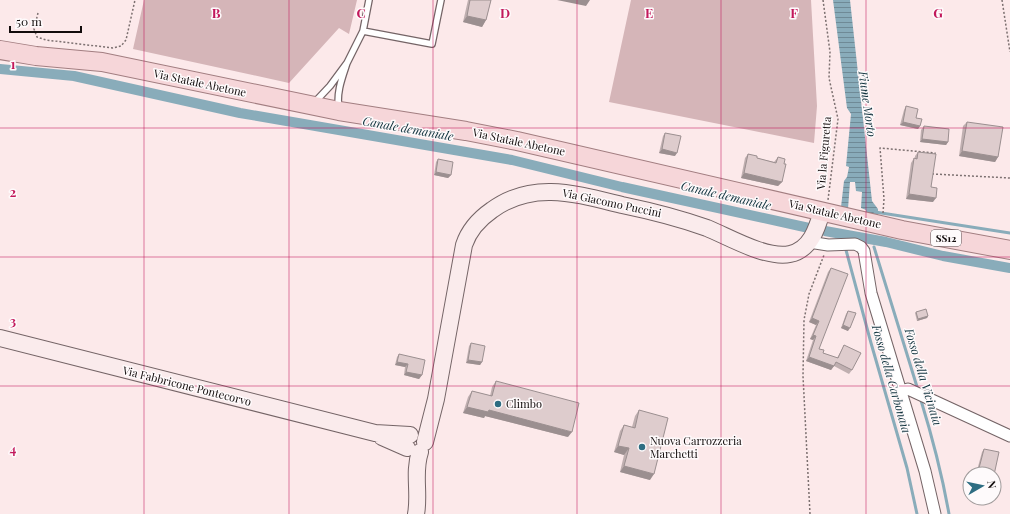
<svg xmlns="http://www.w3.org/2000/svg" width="1010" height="514" font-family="'Playfair Display',serif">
<defs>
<pattern id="water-rules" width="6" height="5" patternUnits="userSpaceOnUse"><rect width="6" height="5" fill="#89acba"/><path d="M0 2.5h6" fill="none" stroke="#6f8a96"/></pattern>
</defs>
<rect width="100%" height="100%" fill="#fce9ea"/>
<path fill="#d5b5b8" d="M144,0H357L349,34L339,28L289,83L133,49Z
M631,0H811L817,106L814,143L609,102Z"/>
<path fill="url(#water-rules)" d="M833,0H850L872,201L878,209V216L866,214V210L861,208L862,192L856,191L855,182H850L848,209L841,207L844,181L847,177L849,167L846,166L851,114L847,108Z"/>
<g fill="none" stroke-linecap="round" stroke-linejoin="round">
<path stroke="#89acba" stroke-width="3" d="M875,212L1010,233
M874,247L918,390
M846,250L871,343L907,468L917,514
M920,397C932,436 942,474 949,514"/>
<path stroke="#89acba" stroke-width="10" d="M0,69L74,76L240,113L512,160L622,187L809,228
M825,231L886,242L943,256L1010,268"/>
<defs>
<path id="lane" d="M363,31L432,44L441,0
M347,63L363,31L369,0
M314,103L330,86L347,63C342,78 336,93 339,109"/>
<path id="street" d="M809,242L828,245L855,244L861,247L864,251L871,293L925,471L935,514
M901,391L908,389L1010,436"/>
<path id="secondary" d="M0,338L375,433L410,435
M382,437L407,448
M425,442L436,399L464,245C469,230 479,219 492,210C533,180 577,194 622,205C651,211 679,218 707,228C729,237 766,259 790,254C810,250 817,229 822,211
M416,514C420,494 413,472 420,452"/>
<path id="primary" d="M0,50L36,56L102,62L339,111L466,131L517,141L902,230L1010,250"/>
</defs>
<use href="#lane" stroke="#746466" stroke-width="8"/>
<use href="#street" stroke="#746466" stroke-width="13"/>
<use href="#secondary" stroke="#746466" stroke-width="18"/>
<use href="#primary" stroke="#a27e81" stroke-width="20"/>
<path stroke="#7c7070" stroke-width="1.5" stroke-dasharray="2 2" stroke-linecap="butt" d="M823,0L830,52L829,78L838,119L828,200
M1002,0L1010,52
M38,13L34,29L37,37L46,40L113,48L121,46L126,40L135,0
M933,173V174L1010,178
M883,213L884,199L880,148L935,153V155
M810,514L803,376L804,320L809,294L824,255"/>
<use href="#lane" stroke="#fff" stroke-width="5.5"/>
<use href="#street" stroke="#fff" stroke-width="11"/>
<use href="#secondary" stroke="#faebec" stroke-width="16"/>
<use href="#primary" stroke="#f6d6d9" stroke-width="18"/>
</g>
<path fill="#bfafb0" d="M468,0H491L486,20L482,27L463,22Z
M906,106L916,118L920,126L918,129L900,125L904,110Z
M967,122L998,157L995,162L959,156L963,126Z
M924,126L948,142L946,145L920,142L921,130Z
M665,133L675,156L659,153L663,136Z
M918,152L931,187L933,202L906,199L911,163L914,158H915V156Z
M748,154L757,158L774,162L778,157L784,164L782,182L778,186L741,178L745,158Z
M438,159L451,175L448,178L434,175L436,162Z
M831,268L819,349L823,353L837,358L842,349L844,345L852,370L849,374L834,366L831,370L806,361L813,340L810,339L816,325L809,322L828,272Z
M848,311V331L841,328L846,314Z
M916,312L928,316L927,318L917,321L915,313Z
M471,343L482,362L480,365L466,363L469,346Z
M399,354L422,375L419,379L404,375L405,367L395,365L397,357Z
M496,381L568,437L485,416L484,418L463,413L468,397L472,391L490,396L492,387Z
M639,410L650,480L620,472L624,455L614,452L620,431L624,425L632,427L635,416Z
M984,449L994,474H976L982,452Z"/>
<path fill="#9b8f90" d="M557,0H590L586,6Z
M467,16L486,20L482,27L463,22Z
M903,122L920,126L918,129L900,125Z
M922,139L948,142L946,145L920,142Z
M662,149L677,153L675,156L659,153Z
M962,151L998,157L995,162L959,156Z
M436,172L451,175L448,178L434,175Z
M744,173L782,182L778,186L741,178Z
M909,194L936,198L933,202L906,199Z
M928,316L927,318L917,321L918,319Z
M812,318L819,321L816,325L809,322Z
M843,325L850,328L848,331L841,328Z
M813,335L816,336L813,340L810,339Z
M809,357L834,366L831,370L806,361Z
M468,360L482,362L480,365L466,363Z
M397,362L408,364L405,367L395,365Z
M406,372L422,375L419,379L404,375Z
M467,407L489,410L572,432L568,437L485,416L484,418L463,413Z
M618,446L629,448L624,455L614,452Z
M624,466L654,474L650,480L620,472Z"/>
<path fill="#decccd" stroke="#9b8f90" d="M470,0H491L486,20L467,16Z
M906,106L918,109L916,118L922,119L920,126L903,122Z
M967,122L1003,127L998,157L962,151Z
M924,126L949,129L948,142L922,139Z
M665,133L681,136L677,153L662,149Z
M918,152L936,154L931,187L937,188L936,198L909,194L914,158L917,159Z
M748,154L757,156V158L776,163L778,157L785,159L784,164H786L782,182L744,173Z
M438,159L453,162L451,175L436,172Z
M831,268L848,274L819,349L824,350L823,353L838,358L844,345L861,353L852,370L836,362L834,366L809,357L816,336L813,335L819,321L812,318Z
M926,309L928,316L918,319L916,312Z
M848,311L856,313L850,328L843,325Z
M471,343L485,346L482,362L468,360Z
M399,354L425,360L422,375L406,372L408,364L397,362Z
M496,381L579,403L572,432L489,410L488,412L467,407L472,391L492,396Z
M639,410L668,418L654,474L624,466L629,448L618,446L624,425L635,428Z
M984,449L999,452L994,475V474H985L978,472Z"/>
<path fill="none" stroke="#c2185b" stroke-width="1" stroke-opacity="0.55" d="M144,0V514M289,0V514M433,0V514M577,0V514M721,0V514M866,0V514M0,128H1010M0,257H1010M0,386H1010"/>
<g fill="#2e6d82" stroke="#fefafb" stroke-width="1.5">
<circle cx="498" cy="404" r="4"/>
<circle cx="642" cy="447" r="4"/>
</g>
<g text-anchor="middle" stroke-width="3" stroke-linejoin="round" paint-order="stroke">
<rect fill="#fefafb" stroke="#595354" stroke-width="1" x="931" y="230" width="30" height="16" rx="3"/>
<g font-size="10" font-weight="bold" fill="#120c0c">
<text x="946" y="242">SS12</text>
</g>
<g font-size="11" fill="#120c0c" stroke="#fefafb">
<text transform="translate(200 83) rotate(12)" y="4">Via Statale Abetone</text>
<text transform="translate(519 142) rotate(12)" y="4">Via Statale Abetone</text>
<text transform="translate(824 153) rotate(-85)" y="4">Via la Figuretta</text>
<text transform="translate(612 203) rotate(12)" y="4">Via Giacomo Puccini</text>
<text transform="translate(835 214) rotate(13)" y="4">Via Statale Abetone</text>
<text transform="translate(187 386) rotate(14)" y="4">Via Fabbricone Pontecorvo</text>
</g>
<g font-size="11" fill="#120c0c" stroke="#fefafb" text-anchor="start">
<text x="506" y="408">Climbo</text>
<text x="650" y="445">Nuova Carrozzeria<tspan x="650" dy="13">Marchetti</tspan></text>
</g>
<g font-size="12" font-style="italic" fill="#0f313c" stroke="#fefafb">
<text transform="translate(867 104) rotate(82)" y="4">Fiume Morto</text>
<text transform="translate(408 129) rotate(10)" y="4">Canale demaniale</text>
<text transform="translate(726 196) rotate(13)" y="4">Canale demaniale</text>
<text transform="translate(923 377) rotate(73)" y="4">Fosso della Vicinaia</text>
<text transform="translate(891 379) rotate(74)" y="4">Fosso della Carbonaia</text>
</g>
</g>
<g font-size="13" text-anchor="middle" font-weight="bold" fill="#c2185b" stroke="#fefafb" stroke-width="3" stroke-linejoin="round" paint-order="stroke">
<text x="216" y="18">B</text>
<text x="361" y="18">C</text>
<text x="505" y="18">D</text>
<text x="649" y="18">E</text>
<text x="794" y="18">F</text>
<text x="938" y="18">G</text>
<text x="13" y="69">1</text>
<text x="13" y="197">2</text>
<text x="13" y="326">3</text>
<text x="13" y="454">4</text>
</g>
<g transform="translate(982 486) rotate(81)"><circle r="19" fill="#fefafb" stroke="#a09b9b"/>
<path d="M0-3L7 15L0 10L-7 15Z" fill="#2e6d82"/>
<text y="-6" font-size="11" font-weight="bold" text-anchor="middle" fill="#120c0c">N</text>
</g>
<path d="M10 26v6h71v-6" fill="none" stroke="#120c0c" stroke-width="2"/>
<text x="16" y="26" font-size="12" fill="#120c0c" stroke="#fefafb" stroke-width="3" paint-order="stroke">50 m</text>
</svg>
